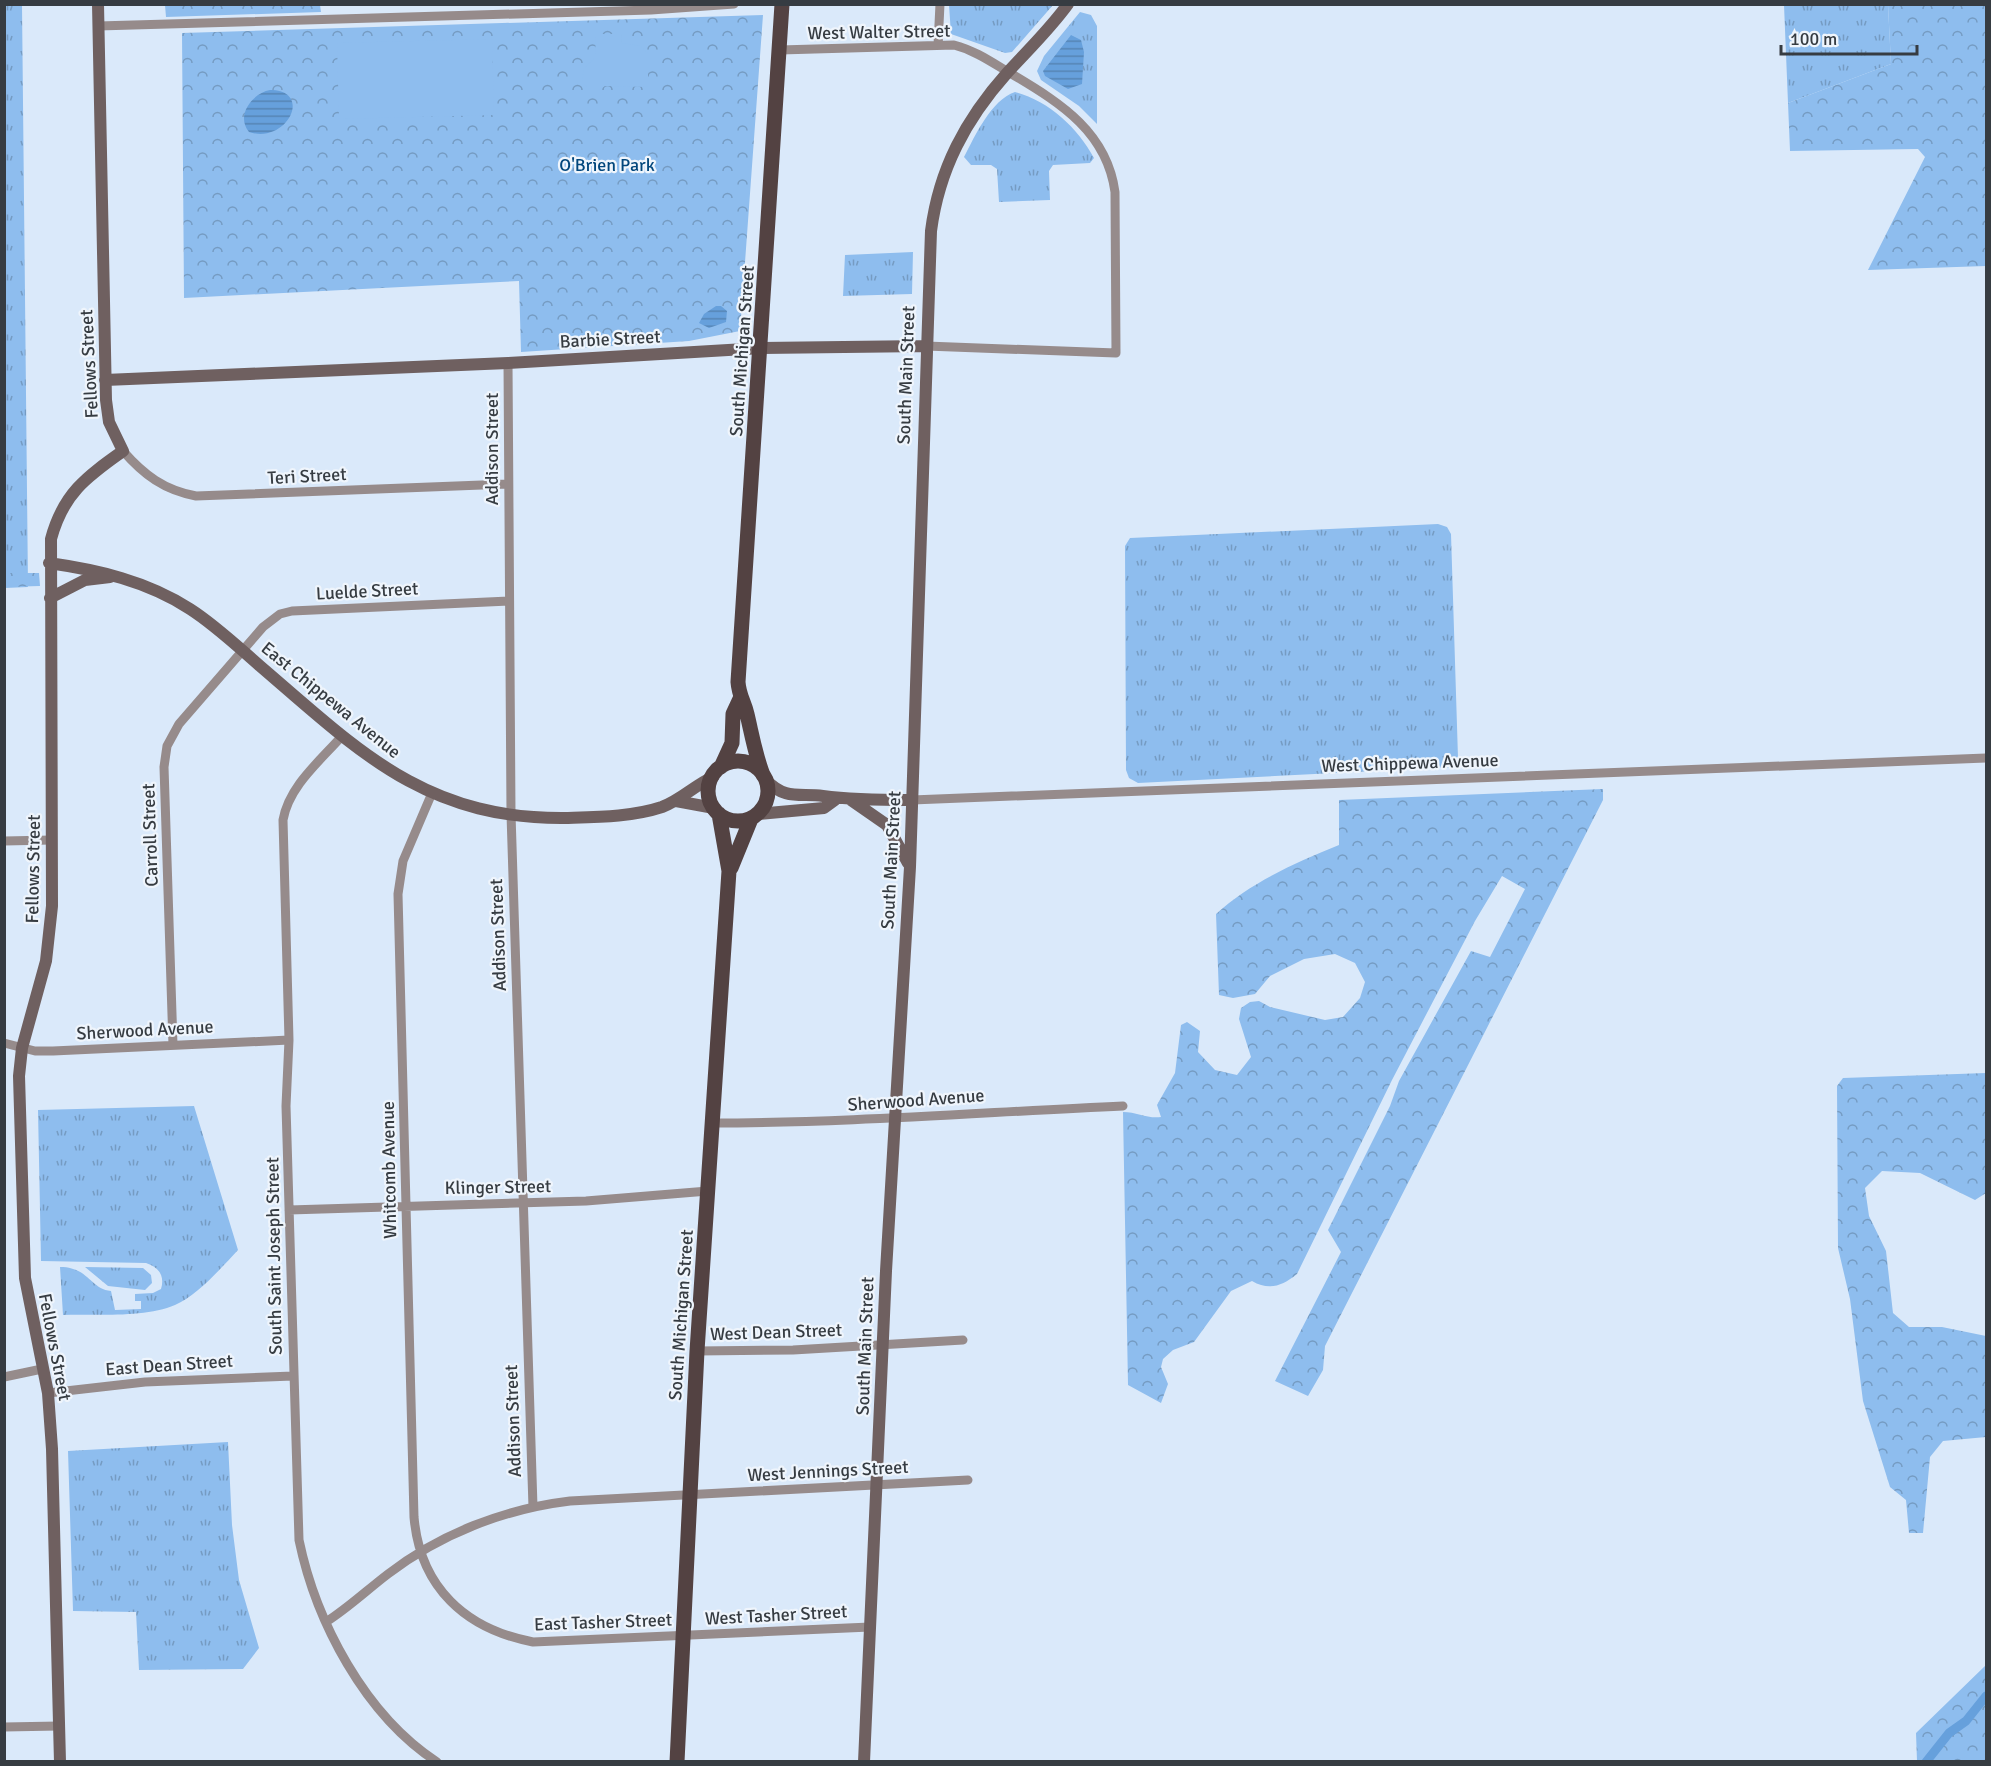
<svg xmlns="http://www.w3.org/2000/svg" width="1991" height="1766" font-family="Signika,sans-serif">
<defs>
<pattern id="grass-tufts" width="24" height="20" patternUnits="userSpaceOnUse" patternTransform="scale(1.5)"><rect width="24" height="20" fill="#8ebdee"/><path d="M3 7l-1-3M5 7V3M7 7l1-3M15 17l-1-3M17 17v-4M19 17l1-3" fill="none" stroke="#759bc2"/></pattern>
<pattern id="forest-crowns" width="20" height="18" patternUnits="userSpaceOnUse" patternTransform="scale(1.5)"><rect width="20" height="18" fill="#8ebdee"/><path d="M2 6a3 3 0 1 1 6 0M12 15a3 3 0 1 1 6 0" fill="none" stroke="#759bc2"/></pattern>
<pattern id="water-rules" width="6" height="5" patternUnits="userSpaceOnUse" patternTransform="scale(1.5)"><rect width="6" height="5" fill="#66a0dc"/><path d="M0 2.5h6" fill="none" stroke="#5584b4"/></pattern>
</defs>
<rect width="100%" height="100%" fill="#dae9fa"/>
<path fill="url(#grass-tufts)" d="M4,5H22L28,587L5,588Z
M949,5V4L1053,5L1012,52L1005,53L951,34Z
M1784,5H1888L1891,64L1788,103Z
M1080,12L1091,15L1097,26V124L1079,106L1041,80L1037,71L1044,56Z
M1015,92C1049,101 1078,128 1094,158L1090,163L1053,165L1049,171L1050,200L999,202L997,169L991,165H971L964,157C975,136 991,100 1015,92Z
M913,252L912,294L843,296L845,255Z
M1438,524L1447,527L1451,534L1458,758L1454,767L1138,783L1129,778L1126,770L1125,546L1130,538Z
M194,1106L238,1250C222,1267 197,1296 175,1305C146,1318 95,1314 63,1315L60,1267C89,1267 90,1289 111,1291L115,1310L141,1309V1301H135V1294L153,1293L161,1289C165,1276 159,1267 146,1263L41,1261L38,1110Z
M85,1267L143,1268L151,1275L152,1283L145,1290L108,1286Z
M228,1442L232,1525L239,1580L259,1648L243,1669L139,1670L136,1612L73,1611L68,1451Z"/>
<path fill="url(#forest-crowns)" d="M165,5H320L321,12L166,17Z
M1888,5H1986V266L1868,270L1925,157L1918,149L1790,151L1788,103L1891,64Z
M763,15L740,331L689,341L521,352L519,281L184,298L182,33Z
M39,573L40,586L5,587V573Z
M1603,789V800L1325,1346L1323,1370L1308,1396L1275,1381L1341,1252L1328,1230L1390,1106L1399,1081L1471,951L1490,957L1525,889L1502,876L1475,921L1392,1080L1297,1274C1282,1286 1269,1291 1252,1281L1231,1291L1194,1342L1173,1350L1163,1359L1161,1367L1168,1384L1161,1403L1128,1385L1123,1112C1137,1112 1148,1119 1161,1117L1157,1105L1175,1073L1181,1025L1187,1022L1200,1031L1198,1052L1215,1070L1237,1075L1251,1057L1239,1019L1241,1008L1250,1002L1259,1001L1270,1007L1325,1020L1343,1017L1360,998L1365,982L1355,963L1335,954L1304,959L1270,976L1255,994L1233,998L1219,995L1216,914C1251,882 1295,863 1339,845V800Z
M1986,1073V1193L1975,1200L1920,1173L1882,1171L1865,1188L1869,1216L1886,1251L1893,1313L1909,1327H1942L1986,1336V1437L1943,1441L1930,1457L1923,1533H1909L1906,1500L1890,1487L1863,1401L1850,1299L1838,1248L1837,1086L1843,1078Z
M1986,1665V1761H1917L1916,1733Z"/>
<path fill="#8ebdee" d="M596,34H621L622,43L641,46L648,54V87L605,86L599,90H589L582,80L584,69L595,57Z
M492,39L494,115L339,119L337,43Z"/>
<path fill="url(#water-rules)" d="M1071,35L1081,40L1084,52L1082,84L1068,89L1045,76L1043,71Z
M270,90C314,90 287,145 249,132C235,115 253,93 270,90Z
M716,306H721L727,311L726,322L709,328L699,323L704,314Z"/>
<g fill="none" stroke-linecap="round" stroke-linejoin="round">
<path stroke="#66a0dc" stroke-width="9" d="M1926,1762L1949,1733L1966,1721L1986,1696"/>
<path stroke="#968b8b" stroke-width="9" d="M98,26L651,10L734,4
M938,45L940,4
M780,50L954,45C977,51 994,64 1015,76C1062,104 1107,133 1115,192L1116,353L926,346
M508,363L511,814L533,1507
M123,451C144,475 164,490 196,496L508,484
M342,736C320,761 289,786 283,820L289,1040L286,1106L299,1540C316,1622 365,1715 437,1762
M432,793L403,861L398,894L414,1517C420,1587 465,1629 533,1642L870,1627
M912,800L1986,758
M4,841L52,840
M4,1043L35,1051H53L289,1040
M173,1045L164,767L167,746L179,724L263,627L280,614L292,611L509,601
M712,1123C849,1123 986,1112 1123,1106
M289,1210L586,1201L708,1191
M697,1351L793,1350L963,1340
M4,1377L42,1369
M48,1393L145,1382L293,1376
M326,1622C348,1608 367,1590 388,1574C440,1534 504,1509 570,1501L968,1480
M4,1727L59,1726"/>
<path stroke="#6f6060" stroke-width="12" d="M105,380L508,363L762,348L926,346
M49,563C98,570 147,581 190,609C215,625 237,646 260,666C358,750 424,819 564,818C596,817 632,817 662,807C681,800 695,785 713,777
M50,598L85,580L110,577
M767,781C785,800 800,793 823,796C853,800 882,800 912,800
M851,800L887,825L908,863
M676,801L714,808
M758,814L824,808L835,800
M60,1762L52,1449L48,1393L25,1278L19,1076L22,1048L46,961L52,906L51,539C63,494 86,477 123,451L109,422L106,400L98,4
M864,1762L886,1271L910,867L931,231C939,169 966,119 1007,73C1028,50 1050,29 1068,4"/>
<path stroke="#534242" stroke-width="15" d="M708 791a30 30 0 1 1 60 0a30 30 0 1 1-60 0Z
M721,767L732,743L733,714L740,699
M763,775C755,754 752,735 747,714C744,701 739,696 738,682L782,4
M731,868L751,819
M677,1762L697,1351L729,871L719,814"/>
</g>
<g text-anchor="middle" stroke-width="4.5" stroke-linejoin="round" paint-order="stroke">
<g font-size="18" fill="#363c42" stroke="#eff5fc">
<text transform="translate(879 32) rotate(-1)" y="6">West Walter Street</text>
<text transform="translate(610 339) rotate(-3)" y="6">Barbie Street</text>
<text transform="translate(742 351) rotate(-86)" y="6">South Michigan Street</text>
<text transform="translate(89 364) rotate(-93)" y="6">Fellows Street</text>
<text transform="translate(906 375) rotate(-88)" y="6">South Main Street</text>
<text transform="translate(492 449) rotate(-90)" y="6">Addison Street</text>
<text transform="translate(307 476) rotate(-3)" y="6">Teri Street</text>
<text transform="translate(367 591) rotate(-3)" y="6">Luelde Street</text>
<text transform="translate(331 700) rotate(39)" y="6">East Chippewa Avenue</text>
<text transform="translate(1410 763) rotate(-2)" y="6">West Chippewa Avenue</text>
<text transform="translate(150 835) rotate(-92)" y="6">Carroll Street</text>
<text transform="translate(891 860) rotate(-87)" y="6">South Main Street</text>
<text transform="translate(33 869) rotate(-89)" y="6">Fellows Street</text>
<text transform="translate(498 935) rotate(-92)" y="6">Addison Street</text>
<text transform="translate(145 1030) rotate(-3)" y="6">Sherwood Avenue</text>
<text transform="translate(916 1100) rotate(-4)" y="6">Sherwood Avenue</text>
<text transform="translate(389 1170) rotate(-91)" y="6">Whitcomb Avenue</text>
<text transform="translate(498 1187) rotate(-1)" y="6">Klinger Street</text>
<text transform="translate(274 1256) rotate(-91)" y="6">South Saint Joseph Street</text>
<text transform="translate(681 1315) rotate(-86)" y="6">South Michigan Street</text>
<text transform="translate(776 1332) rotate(-2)" y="6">West Dean Street</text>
<text transform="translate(865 1346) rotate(-88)" y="6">South Main Street</text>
<text transform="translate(55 1347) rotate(79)" y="6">Fellows Street</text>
<text transform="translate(169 1365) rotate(-4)" y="6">East Dean Street</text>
<text transform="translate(513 1421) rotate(-92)" y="6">Addison Street</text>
<text transform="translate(828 1471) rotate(-3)" y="6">West Jennings Street</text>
<text transform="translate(776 1615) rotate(-3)" y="6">West Tasher Street</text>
<text transform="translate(603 1622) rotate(-2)" y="6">East Tasher Street</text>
</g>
<g font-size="18" fill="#01467c" stroke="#eff5fc">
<text x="607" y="171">O'Brien Park</text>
</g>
</g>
<rect width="1991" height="1766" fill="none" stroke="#363c42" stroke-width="12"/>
<path d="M1781 45v9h136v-9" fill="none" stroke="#363c42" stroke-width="3"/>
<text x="1790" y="45" font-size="18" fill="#363c42" stroke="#eff5fc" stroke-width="4.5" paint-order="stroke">100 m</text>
</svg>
